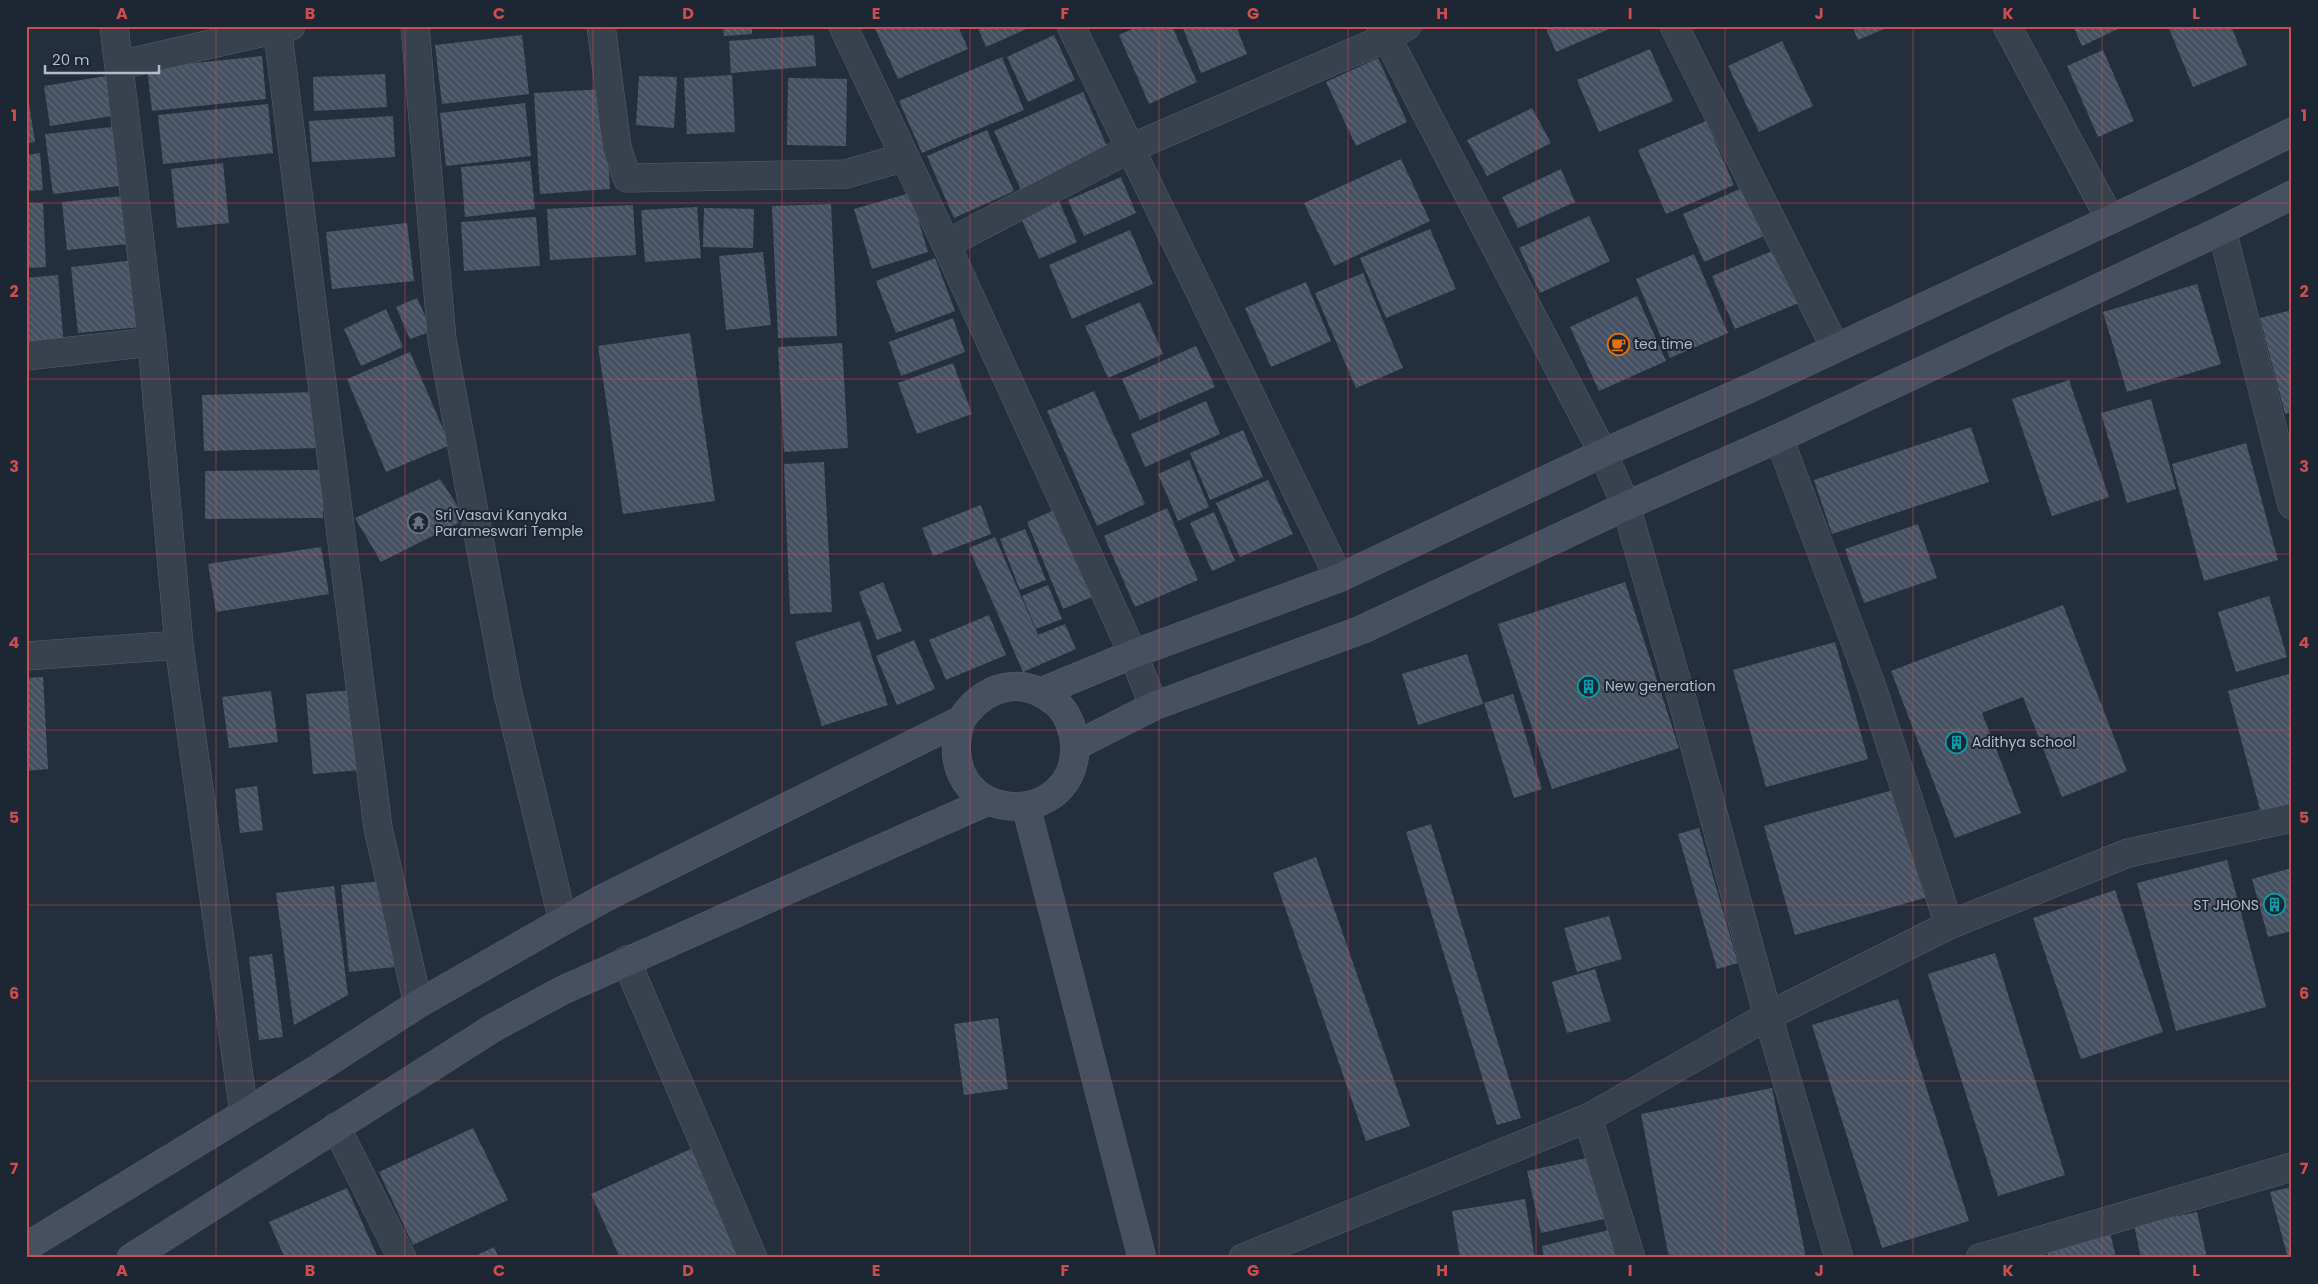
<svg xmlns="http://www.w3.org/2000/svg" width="2318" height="1284" font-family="Poppins,sans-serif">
<defs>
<pattern id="building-back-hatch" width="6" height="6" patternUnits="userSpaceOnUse" patternTransform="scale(1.25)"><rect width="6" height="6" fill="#455162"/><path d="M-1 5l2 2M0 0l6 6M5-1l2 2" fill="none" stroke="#5d6877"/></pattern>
</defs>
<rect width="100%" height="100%" fill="#242f3e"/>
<path fill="url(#building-back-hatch)" d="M723,26H752V34L724,36Z
M874,26H958L968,49L898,79Z
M977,26H1033L986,47Z
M1139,26H1172L1197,82L1149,104L1119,35Z
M1182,26H1236L1247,54L1201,73Z
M1545,26H1616L1556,52Z
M1852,26H1891L1858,40Z
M2073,26H2124L2082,46Z
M2168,26H2231L2247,65L2193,87Z
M522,35L529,94L442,104L435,45Z
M814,35L816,66L731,73L729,41Z
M1054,35L1075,80L1028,102L1007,57Z
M1782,41L1813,106L1759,132L1728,66Z
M1650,49L1673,101L1599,132L1577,80Z
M2103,50L2134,121L2098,137L2067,66Z
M262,56L266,99L152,111L147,68Z
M1002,57L1024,110L922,153L899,101Z
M1378,58L1407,122L1356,146L1326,82Z
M385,74L387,107L314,111L313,77Z
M732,75L735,132L687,134L684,78Z
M106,76L112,116L50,126L44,86Z
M639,76L677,77L674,128L636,125Z
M788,78L847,79L846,146L787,145Z
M26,84L35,142L26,143Z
M604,89L610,189L540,194L534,93Z
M1083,92L1109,151L1021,190L994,131Z
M525,103L531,156L446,166L440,113Z
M268,104L273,153L163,164L158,115Z
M1532,108L1551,143L1487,176L1467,140Z
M393,116L395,157L312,162L309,121Z
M1706,121L1734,185L1666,214L1638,150Z
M112,127L119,186L53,194L45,134Z
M987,130L1014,191L954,218L927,156Z
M40,153L43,190L26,191V155Z
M1401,159L1430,221L1334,266L1304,203Z
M530,161L535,209L465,217L461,167Z
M223,163L229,223L177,228L171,169Z
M1561,169L1575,202L1518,228L1502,197Z
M1121,177L1136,213L1084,236L1068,200Z
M1742,188L1764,236L1704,262L1683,214Z
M910,193L928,252L872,269L854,209Z
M122,196L128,244L67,250L62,202Z
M1058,199L1077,242L1039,259L1020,216Z
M26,203H43L46,267L26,268Z
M831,204L837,336L778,338L772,206Z
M633,205L636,255L550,260L547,209Z
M697,207L701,258L645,262L641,210Z
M704,208L754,209L753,248L703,247Z
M1589,216L1610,261L1540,293L1519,248Z
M536,217L540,266L464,271L461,222Z
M407,223L414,281L332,289L326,232Z
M1430,229L1456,289L1386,318L1360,258Z
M1130,230L1153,284L1072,319L1049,265Z
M1777,249L1799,303L1735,329L1712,276Z
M763,252L771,325L726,330L719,256Z
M1694,254L1728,333L1670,358L1636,279Z
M935,258L955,311L896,333L876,281Z
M135,260L141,327L78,333L71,267Z
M1363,273L1403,368L1356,388L1315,293Z
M58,275L64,347L26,350V278Z
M1306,282L1331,341L1271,367L1245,308Z
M2197,284L2221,364L2127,392L2103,312Z
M1637,296L1666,361L1599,391L1570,327Z
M417,298L432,331L410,339L396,307Z
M1140,302L1163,354L1108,378L1085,326Z
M386,309L403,347L361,366L344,329Z
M2292,310V412L2285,414L2260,318Z
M953,318L965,352L901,376L889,342Z
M690,333L715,501L623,514L598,346Z
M842,343L848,448L784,452L778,347Z
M1196,346L1215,387L1140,420L1122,379Z
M410,352L450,445L386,472L347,379Z
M953,363L972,414L917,434L898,383Z
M2069,380L2109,497L2052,516L2012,399Z
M1094,391L1145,504L1097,526L1047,411Z
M317,392L320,448L204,451L202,395Z
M2151,399L2176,489L2127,503L2101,413Z
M1206,401L1220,434L1145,467L1131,434Z
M1971,427L1989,482L1832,534L1814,480Z
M1243,430L1263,477L1210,500L1190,453Z
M2246,443L2278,560L2204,581L2172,464Z
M1189,460L1209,507L1178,521L1158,474Z
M824,462L832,612L790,614L784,464Z
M323,470V518L205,519V471Z
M440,479L466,519L381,562L355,518Z
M1268,480L1293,534L1240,557L1216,503Z
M981,505L991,534L933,556L922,528Z
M1059,508L1097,595L1063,609L1027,522Z
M1167,508L1198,580L1135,607L1104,536Z
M1214,512L1235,561L1212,571L1190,523Z
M1918,524L1937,578L1864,603L1845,549Z
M1025,529L1046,580L1020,590L1000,539Z
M995,537L1038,635L1065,624L1076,649L1023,672L969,548Z
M321,547L329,594L216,612L208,564Z
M883,582L902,631L877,640L859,592Z
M1625,582L1679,748L1552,789L1498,624Z
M1048,585L1062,619L1036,629L1022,596Z
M2269,596L2287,657L2236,672L2218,612Z
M2063,605L2127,771L2062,797L2023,697L1982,713L2021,813L1955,838L1891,671Z
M989,615L1006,655L946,680L929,640Z
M860,621L888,705L822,726L795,642Z
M914,640L935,689L897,705L876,656Z
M1835,642L1868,759L1766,787L1733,670Z
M1467,654L1483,704L1418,725L1402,674Z
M2292,673V805L2261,813L2228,691Z
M43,677L48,769L26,771V678Z
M353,690L360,770L313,774L306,694Z
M271,691L278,742L229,748L222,697Z
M1513,694L1542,789L1514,798L1484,703Z
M257,786L263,830L240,833L235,789Z
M1904,787L1935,895L1795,935L1764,826Z
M1431,824L1521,1118L1497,1125L1406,832Z
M1699,828L1738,963L1717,969L1678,834Z
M1316,857L1410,1126L1366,1141L1273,873Z
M2227,860L2266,1007L2176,1031L2137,883Z
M2292,868V931L2268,937L2252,879Z
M385,881L394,967L349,972L341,885Z
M334,886L348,995L294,1025L276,893Z
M2115,890L2163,1032L2081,1059L2033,918Z
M1609,916L1622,959L1577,972L1564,928Z
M1995,953L2065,1175L1998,1196L1928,974Z
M272,954L283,1037L259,1040L249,957Z
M1595,969L1611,1021L1567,1033L1552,982Z
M1898,999L1969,1221L1882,1248L1812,1025Z
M998,1018L1008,1089L964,1095L954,1024Z
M1772,1088L1806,1258H1669L1641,1114Z
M473,1128L508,1200L413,1245L379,1172Z
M693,1148L742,1258H620L591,1194Z
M1591,1157L1604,1219L1541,1233L1527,1171Z
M2292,1187V1258H2288L2270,1192Z
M347,1188L378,1258H285L269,1222Z
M1525,1199L1535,1258H1460L1452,1211Z
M2197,1212L2207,1258H2141L2134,1225Z
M1609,1230L1615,1258H1544L1542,1246Z
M2110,1232L2116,1258H2049L2046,1247Z
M494,1247L499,1258H471Z"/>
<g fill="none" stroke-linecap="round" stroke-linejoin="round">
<defs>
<path id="street" d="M114,26L152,342L179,645L244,1113
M277,26L378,828L418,1004
M415,26L442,340L508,694L563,921
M601,26L617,147L627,178L846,174L905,157
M843,26L946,244L1133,654L1154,706
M1071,26L1339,578
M1381,26L1603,453L1626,506L1685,710L1768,1016L1839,1258
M1674,26L1835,347
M2007,26L2110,219
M119,65L291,26
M2222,230L2292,505
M946,244L1131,148L1386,38L1407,26
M26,356L152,342
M1779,438L1872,687L1949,925
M26,656L179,645
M626,960L753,1258
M1588,1118L1631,1258
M336,1127L402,1258
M1243,1258L1588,1118L1768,1016L1949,925L2128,853L2292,818
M1980,1258L2292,1167"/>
<path id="secondary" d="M1041,692L1133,654L1339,578L1603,453L1755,386L2197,179L2292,132
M1075,746L1154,706L1361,630L1626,506L1779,438L2222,230L2292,195
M1026,806L1142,1258
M26,1247L311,1073L418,1004L563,921L604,898L961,720C984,686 1021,674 1055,702C1068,712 1074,731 1075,746C1076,835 929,825 961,720
M131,1258L493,1028L563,990L988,801"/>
</defs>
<use href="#street" stroke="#565f6c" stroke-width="29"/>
<use href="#secondary" stroke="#565f6c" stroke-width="29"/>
<use href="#street" stroke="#38414e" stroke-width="28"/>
<use href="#secondary" stroke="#465061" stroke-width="28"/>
</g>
<path fill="none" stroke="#ce4d50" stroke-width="1" stroke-opacity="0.55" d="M216,26V1258M405,26V1258M593,26V1258M782,26V1258M970,26V1258M1159,26V1258M1348,26V1258M1536,26V1258M1725,26V1258M1913,26V1258M2102,26V1258M26,203H2292M26,379H2292M26,554H2292M26,730H2292M26,905H2292M26,1081H2292"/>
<defs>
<symbol id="cafe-ring" viewBox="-11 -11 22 22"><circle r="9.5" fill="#1d2633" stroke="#e8710a" stroke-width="1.5"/><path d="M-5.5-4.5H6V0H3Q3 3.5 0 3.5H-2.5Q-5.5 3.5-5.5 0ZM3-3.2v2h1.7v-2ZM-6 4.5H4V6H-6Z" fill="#e8710a"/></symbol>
<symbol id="temple-ring" viewBox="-11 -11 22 22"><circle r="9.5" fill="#1d2633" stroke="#6b7280" stroke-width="1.5"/><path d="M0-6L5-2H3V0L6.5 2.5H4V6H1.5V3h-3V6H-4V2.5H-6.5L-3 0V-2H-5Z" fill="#6b7280"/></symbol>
<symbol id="building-ring" viewBox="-11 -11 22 22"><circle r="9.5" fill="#1d2633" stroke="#0f9aa8" stroke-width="1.5"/><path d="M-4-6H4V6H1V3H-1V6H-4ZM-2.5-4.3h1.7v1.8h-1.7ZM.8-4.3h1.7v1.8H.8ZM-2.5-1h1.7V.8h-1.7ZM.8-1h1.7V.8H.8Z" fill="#0f9aa8"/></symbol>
</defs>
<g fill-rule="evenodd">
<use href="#cafe-ring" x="1606" y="332" width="25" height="25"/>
<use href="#temple-ring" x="406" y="510" width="25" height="25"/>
<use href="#building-ring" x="1576" y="674" width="25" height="25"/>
<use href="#building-ring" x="1944" y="730" width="25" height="25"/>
<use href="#building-ring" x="2262" y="892" width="25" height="25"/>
</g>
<g text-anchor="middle" stroke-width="4" stroke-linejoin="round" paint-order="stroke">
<g font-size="14" fill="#b4bcc9" stroke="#1d2633" text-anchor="start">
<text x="1634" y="349">tea time</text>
<text x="435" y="520">Sri Vasavi Kanyaka<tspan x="435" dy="16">Parameswari Temple</tspan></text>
<text x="1605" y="691">New generation</text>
<text x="1972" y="747">Adithya school</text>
<text x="2259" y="910" text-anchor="end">ST JHONS</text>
</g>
</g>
<rect width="2318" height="1284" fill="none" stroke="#1d2633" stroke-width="55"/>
<path d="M45 65v8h114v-8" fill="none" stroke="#b4bcc9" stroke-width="2.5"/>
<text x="52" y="65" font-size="15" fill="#b4bcc9" stroke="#1d2633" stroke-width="4" paint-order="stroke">20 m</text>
<rect x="28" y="28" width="2262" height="1228" fill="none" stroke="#ce4d50" stroke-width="2"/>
<g font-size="16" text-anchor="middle" font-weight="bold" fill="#ce4d50">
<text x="122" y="19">A</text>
<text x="310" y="19">B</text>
<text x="499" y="19">C</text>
<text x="688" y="19">D</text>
<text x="876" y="19">E</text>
<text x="1065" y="19">F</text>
<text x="1253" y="19">G</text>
<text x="1442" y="19">H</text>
<text x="1630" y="19">I</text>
<text x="1819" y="19">J</text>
<text x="2008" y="19">K</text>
<text x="2196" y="19">L</text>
<text x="14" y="121">1</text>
<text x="2304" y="121">1</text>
<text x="14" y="297">2</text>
<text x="2304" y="297">2</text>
<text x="14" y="472">3</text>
<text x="2304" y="472">3</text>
<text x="14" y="648">4</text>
<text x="2304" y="648">4</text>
<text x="14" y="823">5</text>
<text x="2304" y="823">5</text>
<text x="14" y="999">6</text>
<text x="2304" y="999">6</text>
<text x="14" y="1174">7</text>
<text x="2304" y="1174">7</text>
<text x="122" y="1276">A</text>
<text x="310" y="1276">B</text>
<text x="499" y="1276">C</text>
<text x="688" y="1276">D</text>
<text x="876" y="1276">E</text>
<text x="1065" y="1276">F</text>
<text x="1253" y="1276">G</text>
<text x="1442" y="1276">H</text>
<text x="1630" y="1276">I</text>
<text x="1819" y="1276">J</text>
<text x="2008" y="1276">K</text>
<text x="2196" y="1276">L</text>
</g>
</svg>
